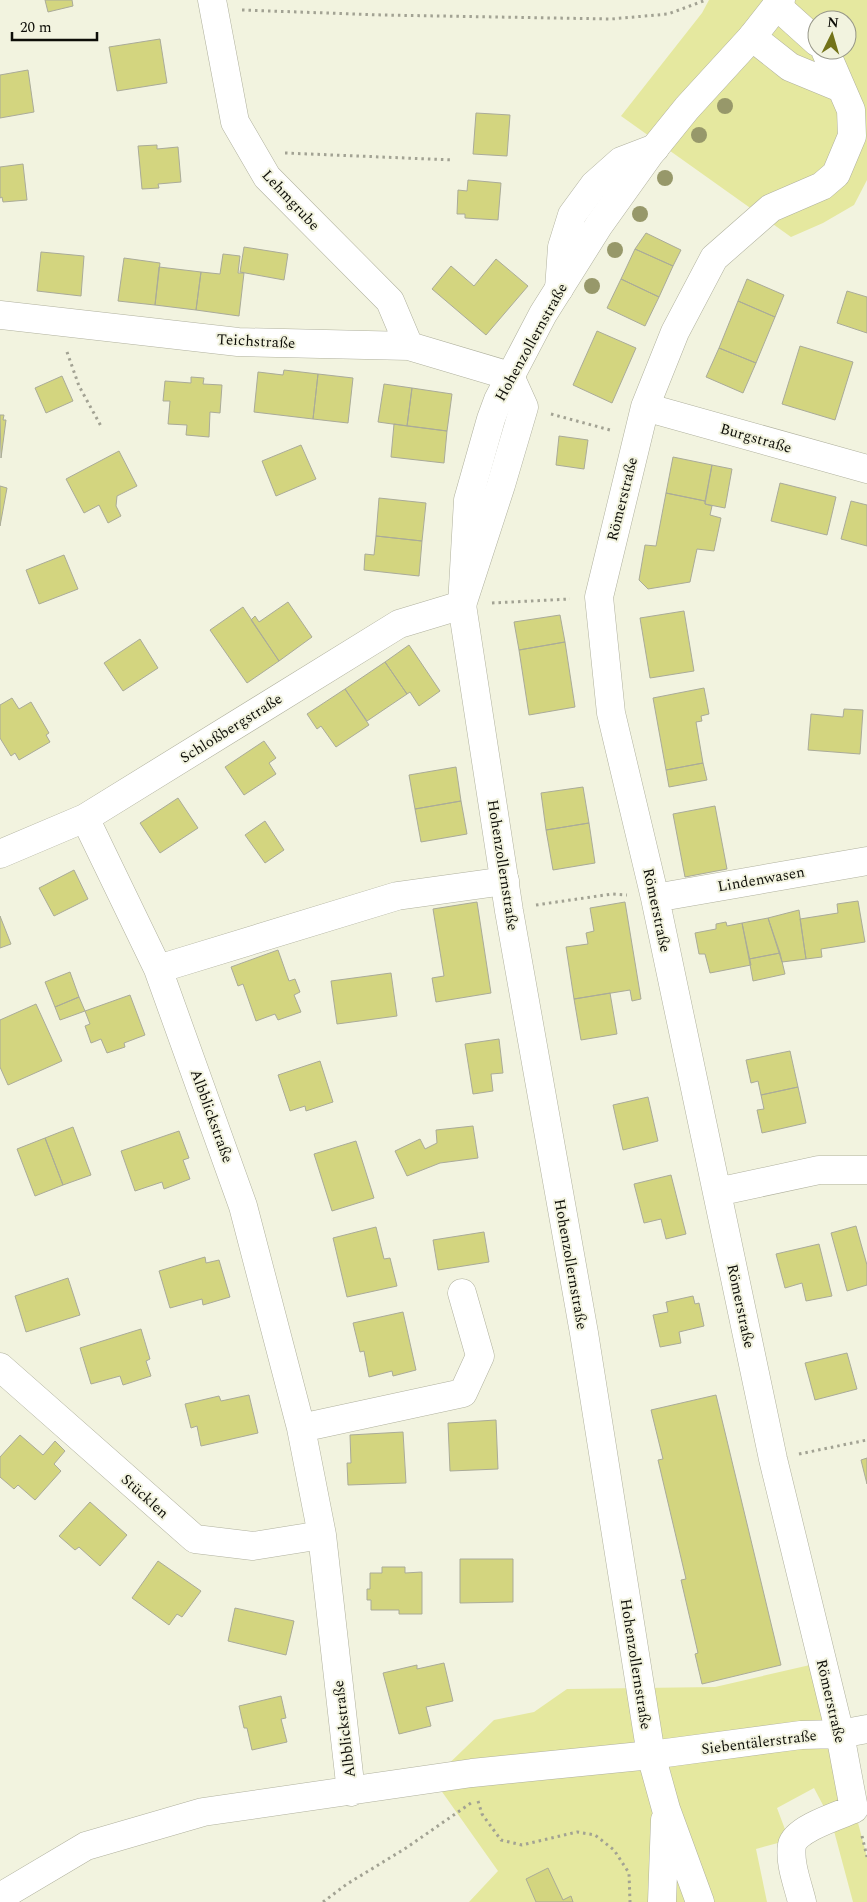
<svg xmlns="http://www.w3.org/2000/svg" width="867" height="1902" font-family="Spectral,serif">
<rect width="100%" height="100%" fill="#f2f3df"/>
<path fill="#e5e89f" fill-rule="evenodd" d="M709,0H867V180L854,205L823,223L791,237L621,116L702,13ZM817,20H847V50H817Z
M810,1665L848,1796L824,1807L814,1788L777,1808L789,1840L756,1849L767,1902H469L498,1871L433,1779L494,1720L534,1712L567,1689L715,1687Z
M857,1819L867,1857V1902H853L834,1831Z"/>
<path fill="#d3d57f" stroke="#aaab99" d="M45,0H72L73,6L48,12Z
M160,39L167,83L117,91L109,47Z
M28,70L34,112L0,118V75Z
M476,113L510,115L507,156L473,154Z
M157,145V149L178,147L181,182L158,184L159,188L142,189L138,146Z
M23,164L27,200L3,202L2,197L0,198V167Z
M468,180L501,183L498,220L465,218V214H457L458,190L467,191Z
M646,233L681,250L673,266L635,249Z
M244,247L288,254L284,280L240,272Z
M635,249L673,266L659,297L621,279Z
M41,252L84,256L81,296L37,291Z
M223,254L240,256L238,273H244L239,316L196,310L201,272L220,274Z
M124,258L160,263L155,305L118,301Z
M496,259L528,286L486,335L432,289L451,266L474,286Z
M159,267L201,272L196,310L155,305Z
M621,279L659,297L645,326L607,308Z
M747,279L784,295L775,317L738,301Z
M847,291L867,297V333L837,323Z
M738,301L775,317L756,363L719,348Z
M597,331L636,348L612,403L573,385Z
M800,346L853,362L835,420L782,404Z
M719,348L756,363L743,393L706,377Z
M284,370L318,374L313,419L254,412L258,372L283,375Z
M318,374L353,378L348,423L313,419Z
M62,376L73,401L46,413L35,388Z
M191,377L204,378L203,384L222,385L220,413L210,412L209,437L186,435L187,425L168,424L170,401H163L165,381L191,383Z
M384,384L412,388L407,426L378,422Z
M412,388L452,394L447,431L407,426Z
M0,415H4L3,420H6L1,458Z
M394,424L447,431L444,463L391,457Z
M559,436L588,440L584,469L556,465Z
M301,445L316,479L276,496L262,461Z
M119,451L137,486L117,496L116,506L121,516L108,523L99,505L84,513L66,479Z
M673,457L712,465L705,501L666,493Z
M712,465L732,469L725,508L705,504Z
M780,483L836,497L827,535L771,521Z
M0,486L7,488L0,526Z
M666,493L705,501V504L712,506L710,515L721,518L714,551L697,549L690,582L648,589L639,580L645,545L656,546Z
M379,498L426,503L422,541L376,536Z
M851,501L867,505V546L841,539Z
M376,536L422,541L419,576L364,570L365,554L374,555Z
M64,555L78,589L39,604L26,570Z
M288,602L312,637L279,661L251,620L255,616L259,622Z
M243,607L279,661L247,683L210,630Z
M684,611L694,671L650,678L640,618Z
M560,615L565,642L519,650L514,622Z
M140,639L158,668L123,691L104,663Z
M565,642L575,707L529,715L519,650Z
M409,645L440,691L419,706L410,692L407,694L385,662Z
M385,662L407,694L367,721L345,689Z
M704,688L709,714L701,716L702,721L696,722L703,763L666,770L653,698Z
M345,689L369,725L336,747L321,726L317,729L307,714Z
M12,698L19,709L31,702L49,733L46,735L50,742L19,760L15,753L11,756L0,738V705Z
M844,709L863,710L860,754L808,750L811,714L843,717Z
M264,741L276,758L269,763L276,774L244,795L225,767Z
M703,763L707,780L669,787L666,770Z
M456,767L461,801L415,809L409,775Z
M583,787L589,823L546,830L541,793Z
M178,798L198,828L160,853L140,823Z
M461,801L467,834L421,842L415,809Z
M715,806L727,869L685,877L673,814Z
M265,821L284,850L265,863L245,835Z
M589,823L595,863L553,870L546,830Z
M74,870L88,899L54,916L39,888Z
M858,901L865,942L821,949L822,957L806,959L800,919L838,913L837,904Z
M477,902L491,993L436,1002L432,978L444,976L433,909Z
M625,902L641,999L632,1001L630,990L574,999L566,947L588,944L586,933L594,931L590,908Z
M799,910L806,959L782,962L768,918Z
M0,916L11,944L0,948Z
M768,918L780,953L749,959L742,923Z
M726,922L727,926L742,923L751,965L710,973L705,954H699L695,933L716,929V924Z
M278,950L289,981L295,979L300,992L294,995L301,1012L278,1020L275,1014L256,1021L243,984L238,986L231,967Z
M780,953L785,974L753,981L749,959Z
M70,972L79,997L55,1007L45,982Z
M391,973L397,1016L337,1024L331,981Z
M610,993L617,1034L581,1040L574,999Z
M130,995L145,1035L124,1043L125,1047L107,1053L101,1039L91,1043L85,1026L90,1024L85,1011Z
M79,997L85,1011L60,1020L55,1007Z
M36,1004L62,1061L8,1085L0,1067V1020Z
M499,1039L503,1073L491,1074L493,1091L473,1094L465,1044Z
M790,1051L798,1087L761,1095L758,1081L751,1083L746,1060Z
M320,1061L333,1102L306,1111L305,1106L290,1111L278,1075Z
M798,1087L806,1123L762,1133L757,1110L764,1109L761,1095Z
M648,1097L658,1141L623,1150L613,1105Z
M473,1126L478,1158L440,1163L407,1176L395,1151L420,1139L425,1149L437,1143L436,1130Z
M73,1127L91,1175L63,1185L45,1138Z
M179,1131L189,1158L183,1160L190,1179L164,1189L162,1182L135,1191L121,1151Z
M45,1138L63,1185L35,1196L17,1149Z
M356,1141L374,1198L332,1211L314,1154Z
M671,1175L686,1234L666,1239L661,1219L644,1223L634,1184Z
M856,1226L867,1265V1285L847,1291L831,1233Z
M376,1227L384,1259L390,1258L397,1286L347,1297L333,1238Z
M484,1232L489,1262L438,1270L433,1240Z
M819,1244L832,1296L806,1301L802,1283L785,1288L776,1254Z
M205,1257L206,1263L219,1260L230,1297L203,1305L202,1299L170,1308L159,1271Z
M68,1278L80,1315L26,1332L15,1296Z
M693,1296L695,1304L699,1303L704,1326L679,1332L681,1343L660,1347L653,1315L668,1312L666,1302Z
M403,1312L416,1370L393,1376L392,1371L369,1377L364,1351L360,1352L353,1323Z
M141,1329L150,1359L146,1361L151,1376L123,1385L120,1376L91,1384L80,1348Z
M847,1353L857,1389L815,1400L805,1363Z
M249,1395L258,1433L201,1446L197,1426L191,1428L185,1404L219,1396L221,1401Z
M716,1395L781,1665L702,1684L695,1654L698,1653L681,1580L686,1579L658,1460L663,1459L651,1410Z
M496,1420L498,1469L450,1471L448,1423Z
M403,1432L406,1483L348,1485L347,1463H351L350,1435Z
M20,1435L43,1455L55,1441L65,1451L54,1464L61,1471L35,1500L18,1485L14,1489L0,1477V1457Z
M867,1458V1484L861,1460Z
M90,1502L127,1535L100,1566L79,1547L75,1550L59,1536Z
M460,1559H513V1602L460,1603Z
M158,1561L201,1591L182,1617L177,1614L169,1625L132,1598Z
M382,1567H405V1573L422,1572V1614H399V1610H371V1600H367V1589H370V1573H382Z
M235,1608L294,1621L286,1655L228,1641Z
M444,1663L453,1701L426,1707L431,1726L399,1734L383,1673L417,1665V1669Z
M281,1696L286,1718L281,1719L287,1742L252,1750L247,1728H244L239,1706Z
M548,1868L563,1900L571,1896L573,1902H536L526,1879Z"/>
<g fill="none" stroke-linecap="round" stroke-linejoin="round">
<defs>
<path id="minor" d="M212,0L235,122L267,177L390,301L409,346
M777,6L817,42
M752,37L790,67L841,88
M559,289L562,247L572,215L594,185L621,161L655,148
M0,315L238,342L409,346L510,376L524,407L501,485L462,605L399,624L85,818L0,854
M645,407L867,469
M85,818L158,969L243,1206L301,1428L322,1535L351,1792
M655,898L867,861
M158,969L397,896L505,881
M717,1192L819,1170H867
M0,1367L195,1539L253,1546L322,1535
M301,1428L463,1393L480,1356L462,1293
M0,1897L86,1846L203,1812L472,1773L651,1755L801,1735L840,1734L867,1729
M802,1902C798,1885 789,1863 792,1845C795,1829 840,1815 854,1809L840,1734L773,1459L655,898L611,713L599,597L645,407L675,332L714,258L771,208L822,186L836,174L852,136L851,110L825,50"/>
<path id="major" d="M662,1902L665,1820
M700,1902L666,1809L651,1755L584,1333L509,911L462,605L468,500L491,419L498,400L543,314L572,268L599,225L649,155L687,108L752,37L781,0"/>
</defs>
<use href="#minor" stroke="#b0b19e" stroke-width="29"/>
<use href="#major" stroke="#b0b19e" stroke-width="29"/>
<path stroke="#a2a293" stroke-width="3" stroke-dasharray="2.5 4" stroke-linecap="butt" d="M242,10L382,15L611,19L668,14L706,0
M285,153L453,160
M67,352L79,386L102,428
M551,414L610,430
M492,603L570,599
M536,905L612,894L627,895
M799,1454L867,1440
M478,1801L482,1814L501,1840L522,1845L577,1832L595,1835L614,1850L629,1873L630,1902
M862,1836L867,1857
M323,1902L347,1884L406,1848L471,1803"/>
<use href="#minor" stroke="#fff" stroke-width="28"/>
<use href="#major" stroke="#fff" stroke-width="28"/>
</g>
<g fill="#97986a">
<circle cx="725" cy="106" r="8"/>
<circle cx="699" cy="135" r="8"/>
<circle cx="665" cy="178" r="8"/>
<circle cx="640" cy="214" r="8"/>
<circle cx="615" cy="250" r="8"/>
<circle cx="592" cy="286" r="8"/>
</g>
<g text-anchor="middle" stroke-width="4" stroke-linejoin="round" paint-order="stroke">
<g font-size="15" fill="#0e0e08" stroke="#f2f3df">
<text transform="translate(291 200) rotate(47)" y="5">Lehmgrube</text>
<text transform="translate(256 341) rotate(3)" y="5">Teichstraße</text>
<text transform="translate(531 342) rotate(-61)" y="5">Hohenzollernstraße</text>
<text transform="translate(756 438) rotate(16)" y="5">Burgstraße</text>
<text transform="translate(622 499) rotate(-76)" y="5">Römerstraße</text>
<text transform="translate(231 728) rotate(-32)" y="5">Schloßbergstraße</text>
<text transform="translate(503 865) rotate(81)" y="5">Hohenzollernstraße</text>
<text transform="translate(761 879) rotate(-10)" y="5">Lindenwasen</text>
<text transform="translate(657 910) rotate(78)" y="5">Römerstraße</text>
<text transform="translate(212 1116) rotate(70)" y="5">Albblickstraße</text>
<text transform="translate(571 1264) rotate(80)" y="5">Hohenzollernstraße</text>
<text transform="translate(741 1306) rotate(78)" y="5">Römerstraße</text>
<text transform="translate(145 1496) rotate(42)" y="5">Stücklen</text>
<text transform="translate(636 1664) rotate(81)" y="5">Hohenzollernstraße</text>
<text transform="translate(831 1701) rotate(77)" y="5">Römerstraße</text>
<text transform="translate(344 1729) rotate(-97)" y="5">Albblickstraße</text>
<text transform="translate(759 1742) rotate(-7)" y="5">Siebentälerstraße</text>
</g>
</g>
<g transform="translate(832 35) rotate(5)"><circle r="24" fill="#f2f3df" stroke="#979789"/>
<path d="M0-4L9 19L0 12L-9 19Z" fill="#737319"/>
<text y="-8" font-size="14" font-weight="bold" text-anchor="middle" fill="#0e0e08">N</text>
</g>
<path d="M12 32v8h85v-8" fill="none" stroke="#0e0e08" stroke-width="2.5"/>
<text x="20" y="32" font-size="15" fill="#0e0e08" stroke="#f2f3df" stroke-width="4" paint-order="stroke">20 m</text>
</svg>
